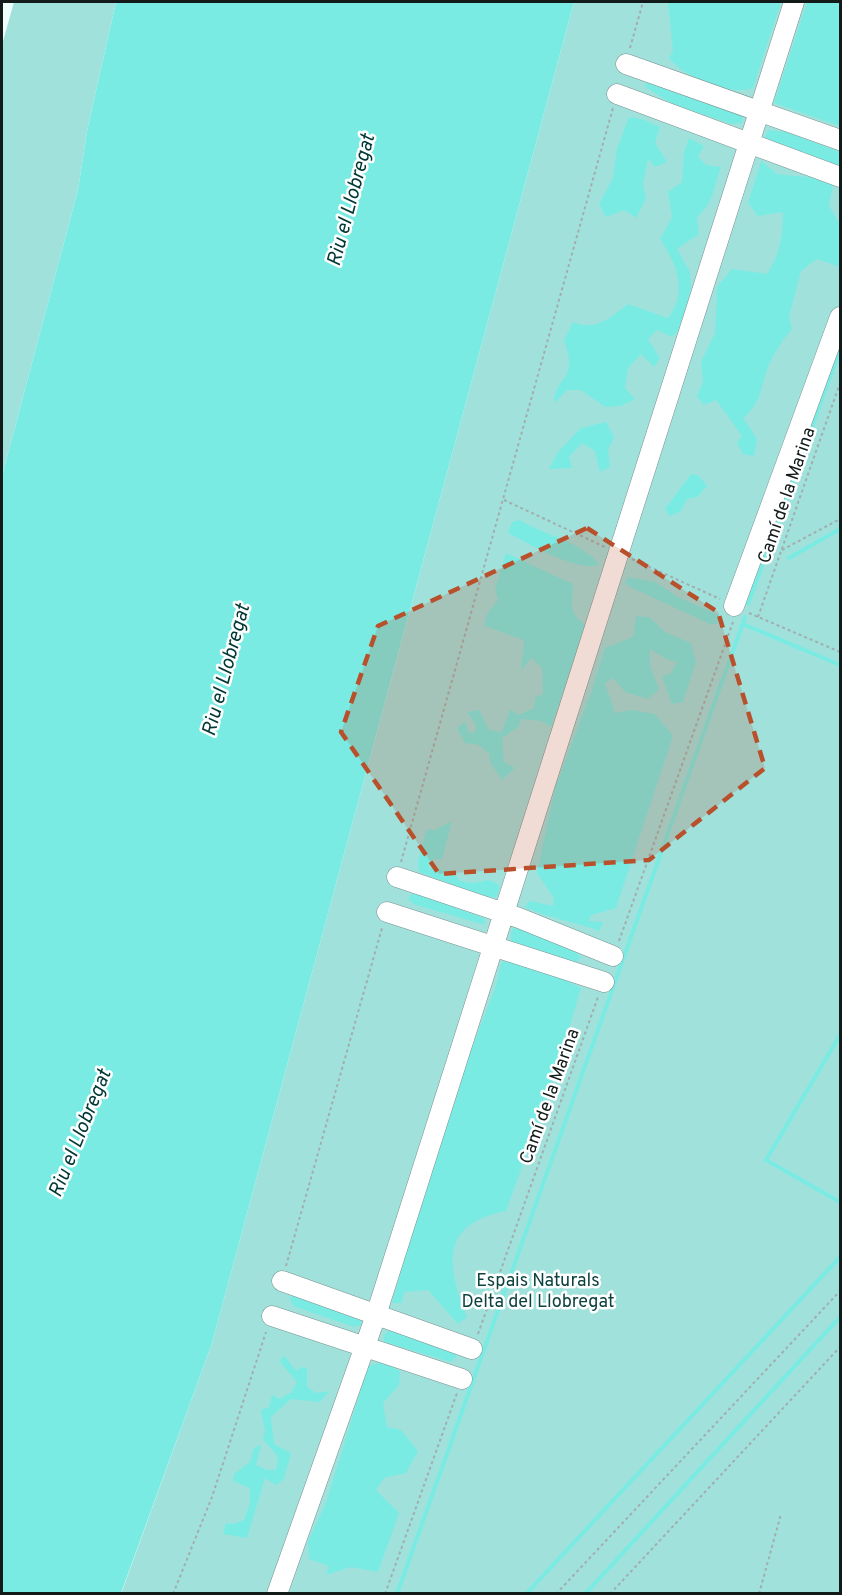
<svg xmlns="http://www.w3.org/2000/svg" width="842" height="1595" font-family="Overpass,sans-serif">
<rect width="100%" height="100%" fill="#eefefd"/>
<path fill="#a1e1dc" d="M14,2H116L87,131L78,190L2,476V45Z
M574,2H840V1593L121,1594L212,1343Z"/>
<path fill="#7aebe3" d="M116,2H574L212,1343L121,1593H2V476L78,190L87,131Z
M668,2H781L753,88C731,97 684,77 669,58L673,51Z
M807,2H840V126L774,103Z
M647,83L743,116L742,123L732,124L672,104L644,86Z
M629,117L642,119L660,127L655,143L667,162L655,167L648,159L643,184L646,199L636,218L624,210L606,217L599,204L613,178L617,149Z
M768,130L786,132L840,152V167L780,145L765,137Z
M689,138L704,146L698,157L706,165L721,167C713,188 715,201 697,217L699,234L677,249L690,272L691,289L681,328L672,337L657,330L648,339L660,358L654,367L641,354L628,368L625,388L635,399L621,406L605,407L581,390H567L554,403C553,378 580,381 564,341L573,322C596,332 611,317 628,304L668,318C688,292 677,264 660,239L672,217L668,192L682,182L684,152Z
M761,161L777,174L815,178L833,185L829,206L840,224V267L817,259L801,271L789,317L792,329C781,342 771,357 766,373C759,394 761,402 743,418L757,439L754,456L743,454L737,443L742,436L716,400L704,405L697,396L703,382L701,362L715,333L717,287L732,269L767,274C780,254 783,236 783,212L758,216L748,203Z
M606,422L614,437L608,450L610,467L600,472L595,451L582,443L569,457L572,468L549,469L558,452L581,428Z
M691,474L699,476L707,486L697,497L687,499L681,511L670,516L665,509Z
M520,520C543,535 584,542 599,565C573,571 532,545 508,533L512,522Z
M506,553L573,584C573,606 566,610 586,626L551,727L541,721L521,719L518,727L502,738L504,762L515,768L502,780L490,762L489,753L478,745L465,743L457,728L465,722L469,733L475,732L476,725L467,712L479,710L489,730L502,732L510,709L518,715L534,708L535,697L543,694L542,668L531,658L521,671L524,640L484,626L487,614L498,600L495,589Z
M628,577L655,582L680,598L719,615L717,624H710L630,587L625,583Z
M636,616L649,617L665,632L691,643L696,662L683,702L672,704L662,676L670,674L677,662L666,659L650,649V666L659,689L648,699L625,692L613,678L605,683L615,713L632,710L655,714L673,736L616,908L592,915L588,921L603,922L600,931C575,922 549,918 524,907L530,901L553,906L554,898L537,873L555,788L592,690L605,648L633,637Z
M452,821L442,859H433L428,868L453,871L460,881L473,883L490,880L500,886L497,897H486L419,872L418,862L426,830H435Z
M411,894L420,895L484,918L485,925L416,905L408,900Z
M514,927L567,944L581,957L576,963L511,942V932Z
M510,960L549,972L581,988L555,1076L506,1211C440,1224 446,1265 467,1317L458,1324L428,1290L404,1292L402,1303H392L405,1257L472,1047L495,989L501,963Z
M292,1294L360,1315L362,1325L354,1327L293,1306L290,1298Z
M390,1330L456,1349V1357L451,1362L384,1342V1335Z
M284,1355L296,1371L301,1367L307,1368V1387L316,1393L330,1391L320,1402L291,1399L271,1417L274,1444L291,1453L284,1479L276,1485L265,1478L247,1538L223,1534L226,1523L234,1524L244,1520L250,1503V1488L233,1481L234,1474L250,1462L254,1448L261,1445L256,1465L267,1470H276L278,1457L263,1439L265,1431L261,1410L269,1407L272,1395L279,1399L292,1392L297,1382L280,1362Z
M383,1362L400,1371L399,1385L383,1403L387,1427L401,1430L418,1451L406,1473L384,1478L376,1490L399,1513L378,1572L351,1567L326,1575L329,1566L309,1559L308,1541L326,1503L368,1366Z"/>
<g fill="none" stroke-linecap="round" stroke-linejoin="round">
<path stroke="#7aebe3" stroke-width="4" d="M789,558L840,529
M748,604L840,349
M743,624L840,665
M840,1035L766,1160L840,1202
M397,1594L745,617
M526,1594L840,1257
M585,1594L840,1317"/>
<defs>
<path id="minor" d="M626,64L840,140
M617,94L840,177
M734,606L840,317
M397,877L519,918L613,956
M387,912L604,982
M282,1281L472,1349
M272,1316L462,1379
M277,1594L376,1315L794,2"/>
</defs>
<use href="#minor" stroke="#78918f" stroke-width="21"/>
<path stroke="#a1aead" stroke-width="2" stroke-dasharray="3 3" stroke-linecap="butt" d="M630,48L643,2
M504,500L605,547
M782,550L840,519
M632,559L720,599
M749,613L840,652
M758,617L840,383
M401,862L613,108
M619,941L733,622
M286,1266L382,928
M478,1334L598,997
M173,1594L212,1497L266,1332
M385,1594L457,1393
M556,1594L840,1291
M610,1594L840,1347
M759,1594L781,1514"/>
<use href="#minor" stroke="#fff" stroke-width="20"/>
</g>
<path fill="#b8502b" fill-opacity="0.2" stroke="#b8502b" stroke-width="4.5" stroke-dasharray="12 8" stroke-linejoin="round" d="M587,528L718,612L765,768L649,860L439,874L341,732L378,626Z"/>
<g text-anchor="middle" stroke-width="5" stroke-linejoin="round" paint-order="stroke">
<g font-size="18" fill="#121b1a" stroke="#fff">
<text transform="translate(786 495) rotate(-71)" y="6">Camí de la Marina</text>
<text transform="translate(549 1096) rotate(-70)" y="6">Camí de la Marina</text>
</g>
<g font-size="18" fill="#0d423f" stroke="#fff">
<text x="538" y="1286">Espais Naturals<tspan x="538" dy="21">Delta del Llobregat</tspan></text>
</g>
<g font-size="20" font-style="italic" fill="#003836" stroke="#fff">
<text transform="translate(350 200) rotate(-75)" y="7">Riu el Llobregat</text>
<text transform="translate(225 670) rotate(-75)" y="7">Riu el Llobregat</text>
<text transform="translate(79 1133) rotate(-68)" y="7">Riu el Llobregat</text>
</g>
</g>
<rect width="842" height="1595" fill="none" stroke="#121b1a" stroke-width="6"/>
</svg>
